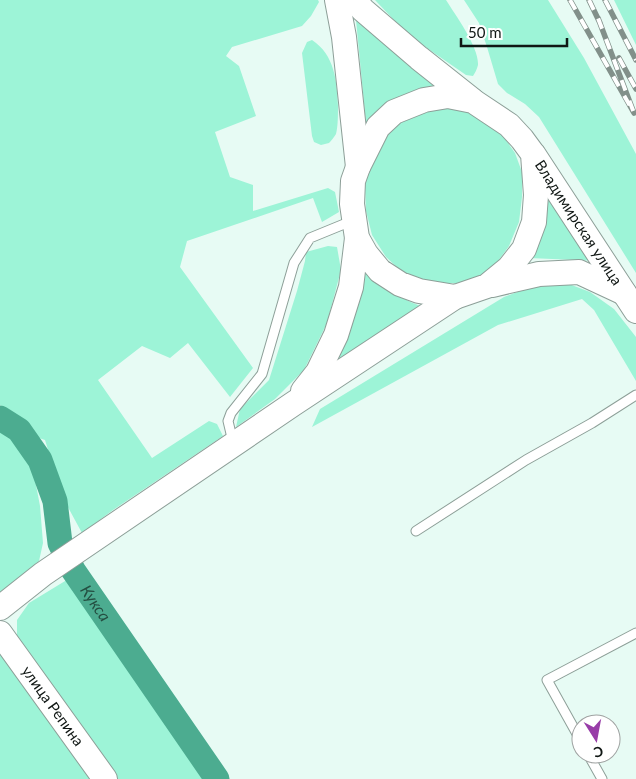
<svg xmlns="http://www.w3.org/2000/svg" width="636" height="779" font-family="Lato,sans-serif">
<rect width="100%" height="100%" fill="#e7fbf4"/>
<path fill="#9df4d7" d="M0,0H318L319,2L311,16L302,26L232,47L226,56L239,66L256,116L215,132L230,177L253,185V211L328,188L335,192L339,212L322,222L313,198L187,241L180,267L253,368L230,397L188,343L170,358L142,346L98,380L152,458L209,421L217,424L223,436L113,510L82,533L63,498L45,440L39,438L25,420L0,405Z
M375,0H446C456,16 479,47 478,65C477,69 475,73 473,76L466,75L408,35Z
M464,0H548L584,58L636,154V273L539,117L525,104L507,93L498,84L487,47L479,23Z
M614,0H636V45Z
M361,18L440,88C428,89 415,91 404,95C391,101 377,114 366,124L356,20Z
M312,40C335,55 337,82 338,106C338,114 338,127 336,134C334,137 331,141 329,143L321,145L314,142L312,136L302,53L307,42Z
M448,107L465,109L501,133L515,153L522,172V197L519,222L509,246L496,264L479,278L457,283H435L419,281L400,270L386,257L372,235L366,211L365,186L370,164L377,148L392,130L407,118L428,111Z
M545,177L599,261L529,258Z
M328,246L337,247L341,270L327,323L304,370L275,399L236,427L240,409L269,380L297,291L305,261L306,252Z
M367,266C382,282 397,298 418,305C423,307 429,307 434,308L324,379L358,299Z
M539,284H569L590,292L614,309L636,337V381L594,310L582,299L498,325L312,427L320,409L504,297Z
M0,409L25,424L46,458L33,469L40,506L43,543L39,561L0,593Z
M70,578L92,605L206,779H117L17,638V620L29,603Z
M0,651L92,779H0Z"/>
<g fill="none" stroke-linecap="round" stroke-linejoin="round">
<path stroke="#4cac90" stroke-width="25" id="s1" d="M0,418L19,430L40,460L55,501L60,543L73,570L217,779"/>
<defs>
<path id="lane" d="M233,442L228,421L231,413L262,374L294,263L310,238L354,220
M416,531L526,460L592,423L636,395
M581,741L547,680L636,633
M588,754L602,779"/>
<g id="secondary">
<path d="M337,0L344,37L358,167"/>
<path d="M354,0L363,10L419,58L472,100"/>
<path d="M448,96L473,101L509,125L522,139L533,154L536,195L534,222L524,249L509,268L487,286L455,297L419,291L400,284L380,271L366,254L357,238L352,204L353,181L358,167L378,127L394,112L424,100Z"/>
<path id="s2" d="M534,155L636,311"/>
<path d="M492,285L539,274L579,272L624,293"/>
<path d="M303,391L318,372L336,335L351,287L357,238"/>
<path d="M0,608L43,574L293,404L455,297"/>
<path id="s3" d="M0,633L105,779"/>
</g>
</defs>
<use href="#lane" stroke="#8d9f98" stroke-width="11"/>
<use href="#secondary" stroke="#8d9f98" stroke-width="26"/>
<use href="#lane" stroke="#fff" stroke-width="9"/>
<use href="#secondary" stroke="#fff" stroke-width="24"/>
<defs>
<path id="rail" d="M570,0L634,113L598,18
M589,0L600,23
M605,0L636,60
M619,58L636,89"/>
</defs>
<use href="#rail" stroke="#82908a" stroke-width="5.5"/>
<use href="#rail" stroke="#fff" stroke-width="4" stroke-dasharray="11" stroke-linecap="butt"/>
</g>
<g text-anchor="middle" stroke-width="4.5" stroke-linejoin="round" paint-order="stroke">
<g font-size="15" fill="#101714" stroke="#fff">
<text dy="5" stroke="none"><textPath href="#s2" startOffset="81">Владимирская улица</textPath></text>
<text dy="5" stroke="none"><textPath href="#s3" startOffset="90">улица Репина</textPath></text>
</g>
<g font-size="16" font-style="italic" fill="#244e41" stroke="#fff">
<text dy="6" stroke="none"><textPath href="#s1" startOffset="215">Кукса</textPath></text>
</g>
</g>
<g transform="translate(596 739) rotate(169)"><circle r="24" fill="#ffffff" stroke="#9fa2a1"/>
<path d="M0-4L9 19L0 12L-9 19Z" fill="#983da8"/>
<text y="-8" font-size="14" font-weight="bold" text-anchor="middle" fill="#101714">С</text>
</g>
<path d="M461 38v8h106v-8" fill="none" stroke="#101714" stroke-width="2.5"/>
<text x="468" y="38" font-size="15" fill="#101714" stroke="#ffffff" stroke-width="4" paint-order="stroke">50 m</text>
</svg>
